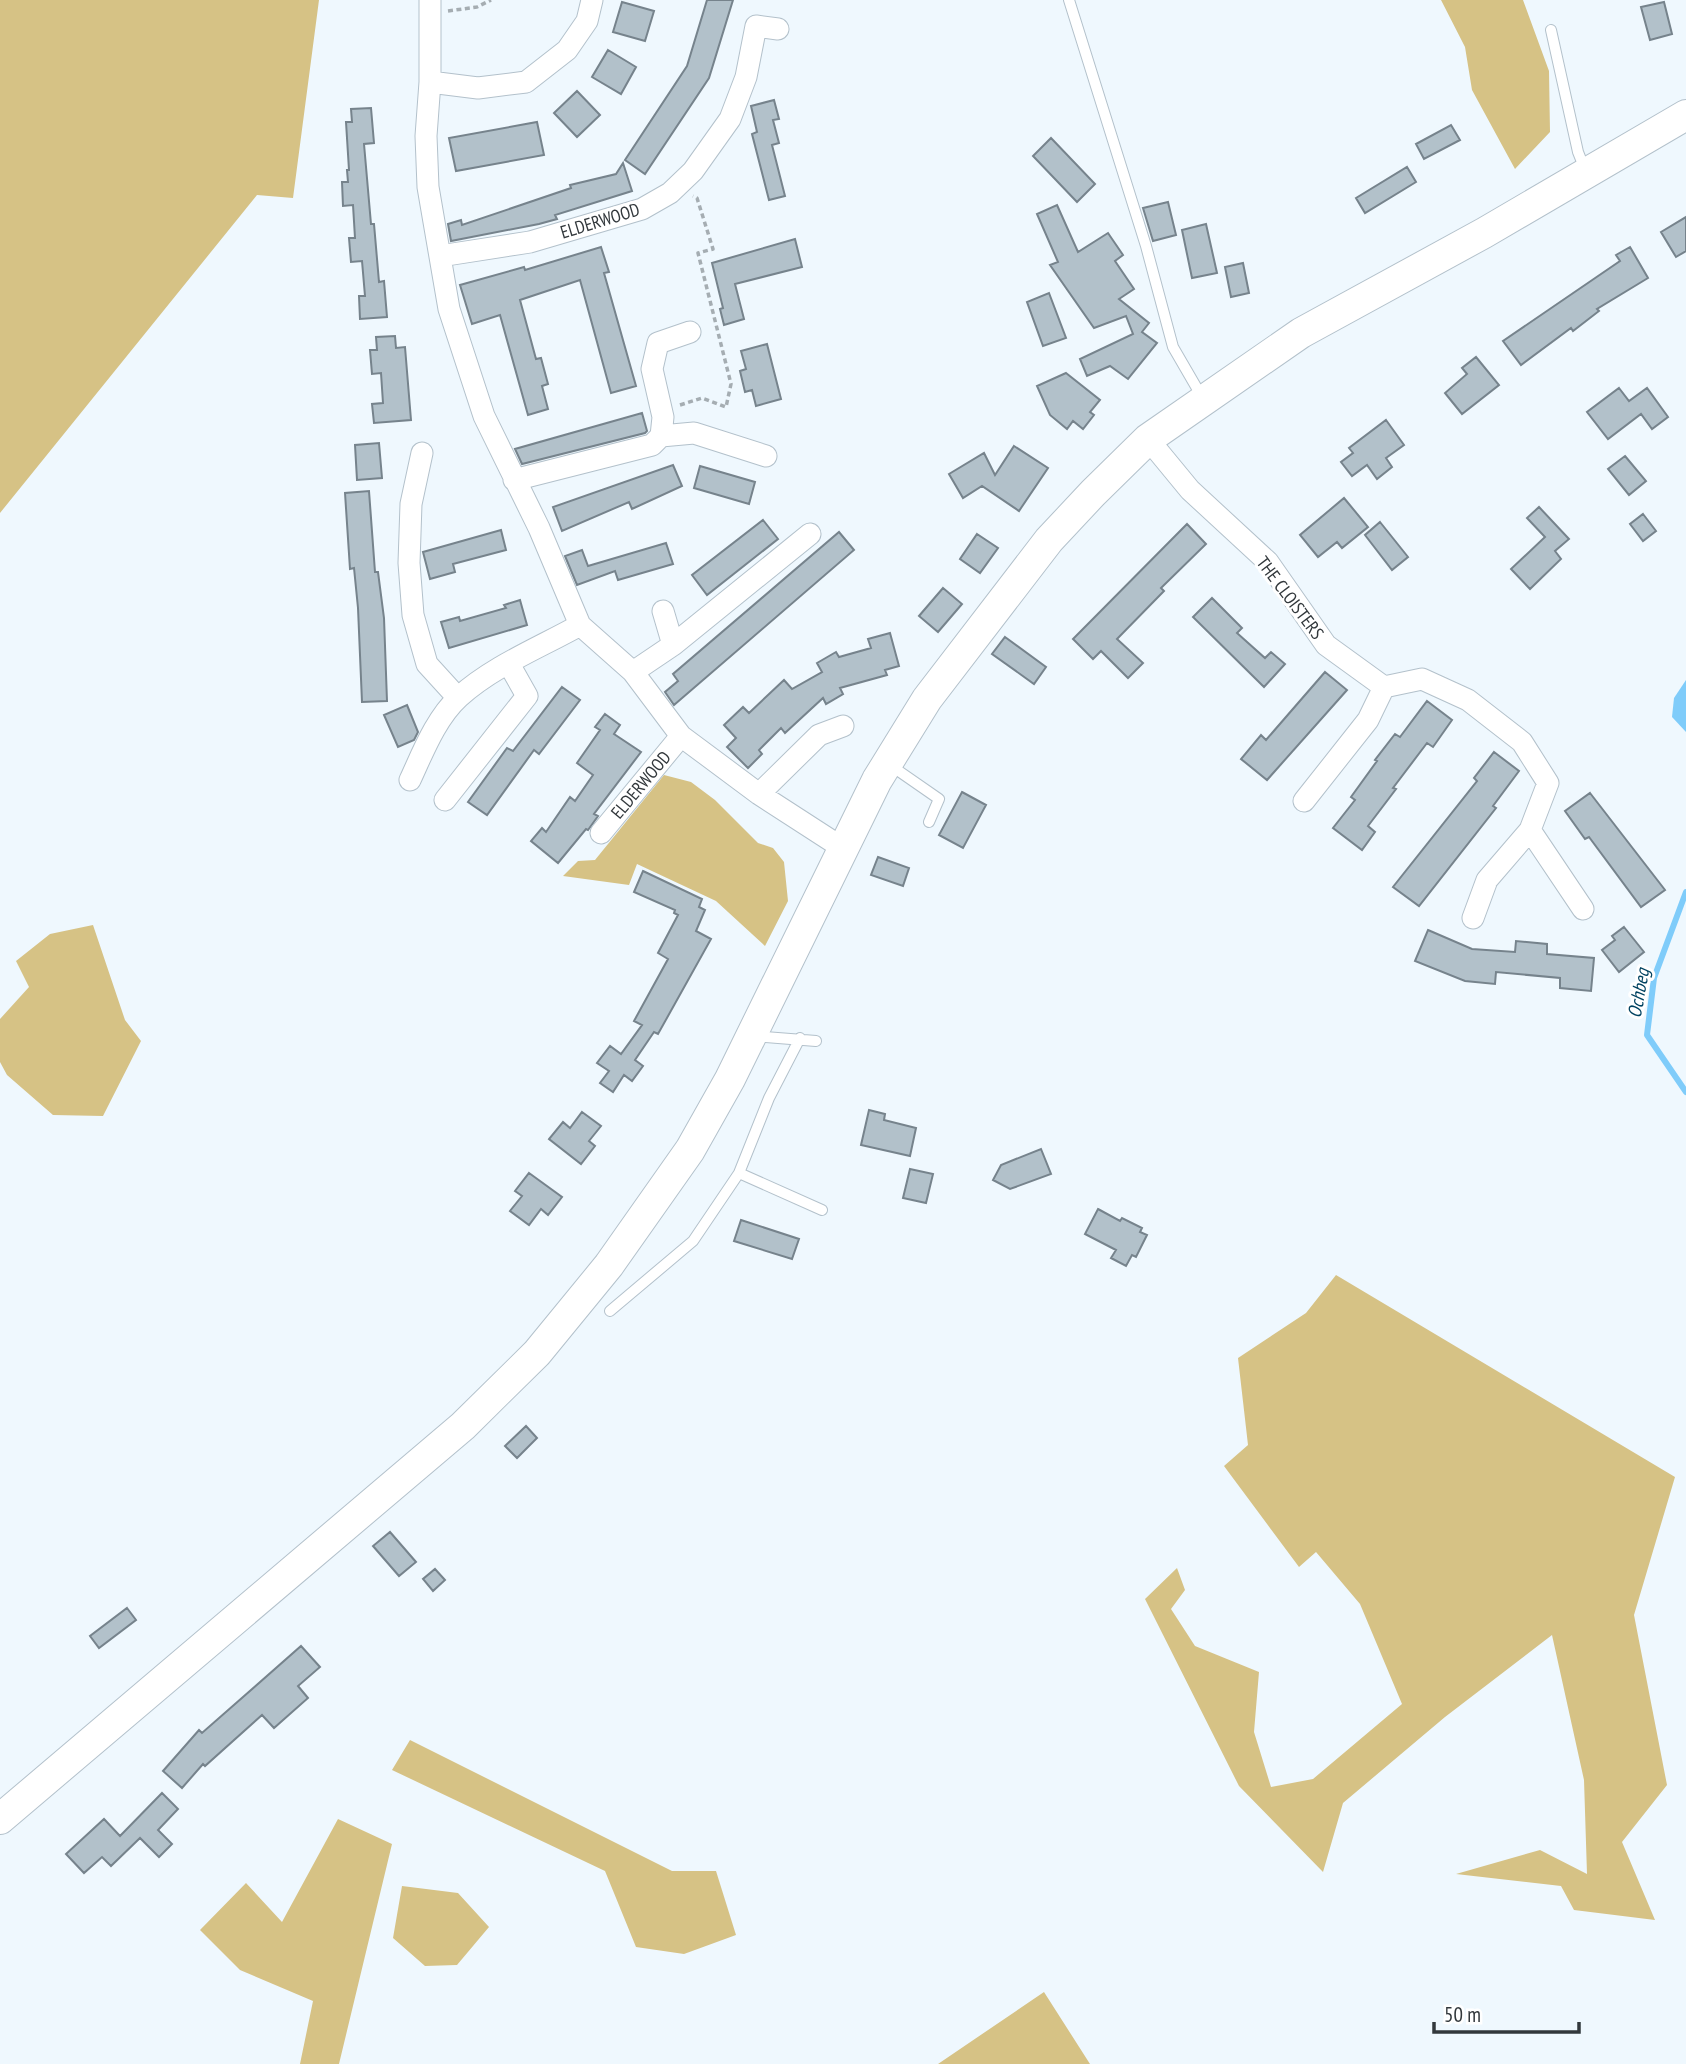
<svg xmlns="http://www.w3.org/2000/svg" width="1686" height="2064" font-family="'PT Sans Narrow',sans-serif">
<rect width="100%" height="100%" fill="#eff8fe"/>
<path fill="#d6c285" d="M0,0H319L293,198L257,195L0,513Z
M1441,0H1523L1549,71L1550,132L1515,169L1472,90L1465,47Z
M664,775L691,782L715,800L758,843L773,848L784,862L788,901L765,946L716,901L637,864L629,885L563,876L578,861L595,860Z
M93,925L125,1020L141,1041L103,1116L53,1115L7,1075L0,1062V1019L29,987L16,961L50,934Z
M1336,1275L1675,1477L1634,1615L1667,1785L1622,1842L1655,1920L1574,1910L1561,1886L1456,1874L1540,1850L1587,1874L1584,1780L1552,1635L1445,1717L1343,1803L1323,1872L1239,1786L1145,1599L1177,1568L1185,1590L1171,1609L1195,1646L1259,1672L1254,1732L1271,1787L1313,1779L1402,1704L1360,1604L1316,1552L1299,1567L1224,1466L1248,1445L1238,1358L1306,1313Z
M410,1740L672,1871H716L736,1935L684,1954L636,1947L605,1871L392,1770Z
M338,1819L392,1844L339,2064H300L313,2001L240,1970L200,1930L246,1883L282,1922Z
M402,1886L458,1893L489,1927L457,1965L425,1966L393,1938Z
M1044,1992L1090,2064H938Z"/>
<path fill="#7fccfa" d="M1686,680V732L1672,717L1674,698Z"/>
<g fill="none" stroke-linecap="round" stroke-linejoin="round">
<path stroke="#7fccfa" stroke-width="6" d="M1686,892L1654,978L1647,1035L1686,1092"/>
</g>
<path fill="#b2c1ca" stroke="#76838c" stroke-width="2" d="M707,0H733L709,78L645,174L625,160L687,66Z
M622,2L654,11L645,41L613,32Z
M1664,2L1672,34L1650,40L1641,7Z
M608,50L636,67L621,94L592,77Z
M577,91L600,115L577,137L554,113Z
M774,100L779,119L773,120L779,143L772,145L785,196L769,200L752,134L757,132L751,106Z
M371,108L374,143L364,144L371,224H374L379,282L384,281L387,317L360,319L359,296H365L362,261L351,262L349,238H355L353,205L343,206L342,182H348L347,170H349L346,122H352L351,109Z
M537,122L544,155L456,171L449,138Z
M1451,125L1460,140L1424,159L1416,144Z
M1051,138L1095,184L1077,202L1033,156Z
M623,163L632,191L555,215L557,219L539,224L451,241L448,224L461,220L462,225L571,188L570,185L616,174Z
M1407,167L1416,182L1365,213L1356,198Z
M1168,202L1176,235L1153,241L1143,208Z
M1057,205L1078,252L1108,233L1123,255L1115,261L1134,289L1119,299L1149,323L1142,332L1157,343L1128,379L1110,366L1087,376L1080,359L1133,334L1126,316L1094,328L1050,265L1058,262L1037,214Z
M1686,217V251L1676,257L1661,232Z
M1206,224L1217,273L1192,278L1182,230Z
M795,239L802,267L735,284L744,319L724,325L720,309L723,308L712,263Z
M601,247L609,272L604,273L636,386L611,393L580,280L520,300L536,359L541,358L548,384L542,386L548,409L528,415L500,315L472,324L460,285L524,267L525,270Z
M1630,247L1648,278L1597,309L1599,311L1573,331L1571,328L1521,365L1503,341L1620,261L1616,255Z
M1243,263L1249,293L1231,297L1225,267Z
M1049,293L1066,338L1043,346L1027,302Z
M395,336L396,348L405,347L411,420L374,423L372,404L383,403L381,373L372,374L370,350H377L376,337Z
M767,344L781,399L756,406L752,390L745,392L740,371L746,369L741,351Z
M1476,357L1499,385L1462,414L1445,393L1467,374L1462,368Z
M1066,373L1100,400L1090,412L1094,415L1083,429L1073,421L1067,429L1050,415L1037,386Z
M1619,388L1629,401L1647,388L1668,417L1652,429L1641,414L1608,439L1587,412Z
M642,413L647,431L645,433L522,464L515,449Z
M1386,420L1404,445L1386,458L1392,467L1377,479L1367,465L1352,476L1341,462L1353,453L1349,448Z
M379,443L382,478L357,480L355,445Z
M1014,446L1048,468L1019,511L982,486L963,498L949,474L984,453L995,475Z
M1625,456L1646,481L1629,495L1608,469Z
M673,465L682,486L632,509L629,502L562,531L553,507Z
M700,466L755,482L749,504L694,488Z
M369,491L375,572H378L384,618L387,701L362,702L358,608L354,568L350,569L345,493Z
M1344,498L1368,527L1342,548L1337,542L1318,557L1300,535Z
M1539,507L1569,539L1555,551L1561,559L1530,589L1511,569L1545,537L1527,518Z
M1643,514L1656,531L1643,541L1630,524Z
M763,520L778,539L707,595L692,575Z
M1380,522L1408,557L1392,570L1365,535Z
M1187,524L1206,544L1161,588L1164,591L1117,639L1143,663L1128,678L1101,651L1093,659L1073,639Z
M501,530L506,550L453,564L455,572L430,579L423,552Z
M839,532L854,550L674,705L665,692L678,681L673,674Z
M977,534L998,548L980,573L960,559Z
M666,543L673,564L618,580L615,571L577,585L565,556L582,550L588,566Z
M943,588L962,604L938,632L919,616Z
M1212,598L1242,628L1237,633L1265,658L1271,652L1285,664L1264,687L1193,617Z
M520,600L527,625L449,648L441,622L459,617L460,621L506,608L504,605Z
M890,633L899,666L885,670L887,675L840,688L843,694L826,704L823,698L785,733L781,728L759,750L762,754L748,768L727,747L736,738L724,725L743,707L749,713L784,680L792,689L822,672L817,663L836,652L839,657L871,648L868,639Z
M1005,637L1046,667L1034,684L992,654Z
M1325,672L1347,690L1267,780L1241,759L1261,735L1266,740Z
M562,687L580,700L539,754L534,750L487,815L468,802L507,748L513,751Z
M1427,701L1452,720L1433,747L1427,743L1393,788L1396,789L1368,826L1375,832L1362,850L1333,828L1355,800L1351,797L1377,761L1375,760L1395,734L1400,737Z
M407,705L418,732L414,740L398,747L384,715Z
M605,714L620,725L614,734L641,752L594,814L598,816L588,830L586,829L558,863L531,841L542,828L546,832L570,797L575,801L593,775L577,763L600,730L595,727Z
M1494,752L1519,771L1493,806L1496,808L1419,906L1393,887L1477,781L1474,778Z
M962,792L986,805L963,848L939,835Z
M1590,793L1665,890L1641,907L1589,837L1585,839L1565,811Z
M878,857L909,868L903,886L871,875Z
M643,871L702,899L699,907L705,910L696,931L711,939L658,1034L654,1032L635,1060L643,1066L632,1081L624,1075L613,1092L600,1083L609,1071L597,1063L610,1046L621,1054L642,1025L634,1021L668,959L658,953L678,915L674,913L675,910L634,892Z
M1624,927L1644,952L1619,972L1602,950L1615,940L1612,936Z
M1428,930L1472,949L1515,952L1516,941L1547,944V954L1594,958L1591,991L1560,988V978L1496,972L1495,984L1465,981L1415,961Z
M869,1110L885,1114L884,1120L916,1128L910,1156L861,1145Z
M582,1112L601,1126L589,1141L595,1146L581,1164L549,1139L563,1122L570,1128Z
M1041,1149L1051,1174L1010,1189L993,1180L1001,1165Z
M910,1169L933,1174L926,1203L903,1198Z
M529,1173L562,1197L548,1215L541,1209L529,1225L510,1211L522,1196L515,1191Z
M1098,1209L1120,1221L1122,1218L1142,1228L1140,1232L1147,1235L1136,1257L1132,1255L1126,1266L1111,1258L1116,1250L1085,1234Z
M741,1220L799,1239L792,1259L734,1241Z
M526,1426L537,1438L517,1458L505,1446Z
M390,1532L416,1562L399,1576L373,1546Z
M435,1569L445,1580L433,1591L423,1579Z
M127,1608L136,1620L99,1648L90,1636Z
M301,1646L320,1667L298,1686L308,1698L274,1728L262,1715L205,1766L203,1764L182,1788L163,1771L199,1730L202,1733Z
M162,1793L178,1809L158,1830L172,1844L159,1857L140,1838L111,1866L102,1857L84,1873L66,1854L104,1819L120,1836Z"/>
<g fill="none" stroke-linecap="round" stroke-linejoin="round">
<defs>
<path id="service" d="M1069,0L1146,246L1173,347L1202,397
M1551,30L1578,152L1586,172
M890,765L939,799L929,822
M754,1036L816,1041
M739,1173L822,1210
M610,1311L693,1241L739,1173L769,1098L800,1038"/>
<path id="minor" d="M430,0V82L426,136L428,187L449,309L484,416L539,528L580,625L633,672L681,736L759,794L844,849
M430,82L478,88L526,82L567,50L587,21L592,0
M440,256L530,242L642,209L670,193L693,171L730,119L746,77L756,26L778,29
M661,436L694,433L766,456
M1148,439L1190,490L1268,562L1326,645L1384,687L1422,679L1468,700L1522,742L1548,783L1530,830L1487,880L1473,918
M422,453L411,504L409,563L413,615L427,664L458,698
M514,480L652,445L661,436L663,417L652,369L658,343L690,332
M663,611L673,645
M633,672L673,645L810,534
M410,780C423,752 436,718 459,697C493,666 541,647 580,625
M759,794L819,735L843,726
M445,800L527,696L509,664
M1304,801L1368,720L1384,687
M1530,830L1583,909
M601,833L681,736"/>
<path id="secondary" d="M0,1819L463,1426L537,1353L609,1265L690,1150L730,1079L877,780L927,699L1049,540L1093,493L1148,439L1301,333L1484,233L1686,115"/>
</defs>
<use href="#service" stroke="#b3c1cb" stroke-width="12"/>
<use href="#minor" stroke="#b3c1cb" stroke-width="23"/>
<use href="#secondary" stroke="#b3c1cb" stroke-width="32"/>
<path stroke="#a5adb2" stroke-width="3.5" stroke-dasharray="5 3.5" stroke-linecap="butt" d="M448,11L477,7L491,0
M680,405L702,398L726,407L731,384L698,253L713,249L697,198L693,196"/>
<use href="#service" stroke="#fff" stroke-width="10"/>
<use href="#minor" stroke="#fff" stroke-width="21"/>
<use href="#secondary" stroke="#fff" stroke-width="30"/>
</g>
<g text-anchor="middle" stroke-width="6" stroke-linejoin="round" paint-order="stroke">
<g font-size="18" fill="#32383c" stroke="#fff">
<text transform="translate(600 221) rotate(-17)" y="6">ELDERWOOD</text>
<text transform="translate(1290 598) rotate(53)" y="6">THE CLOISTERS</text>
<text transform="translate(641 785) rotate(-50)" y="6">ELDERWOOD</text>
</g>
<g font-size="19" font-style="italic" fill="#004260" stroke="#fff">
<text transform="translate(1638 993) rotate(-80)" y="7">Ochbeg</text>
</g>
</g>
<path d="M1434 2022v10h145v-10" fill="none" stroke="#32383c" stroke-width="3.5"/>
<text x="1444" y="2022" font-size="21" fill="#32383c" stroke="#ffffff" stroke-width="5" paint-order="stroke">50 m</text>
</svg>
